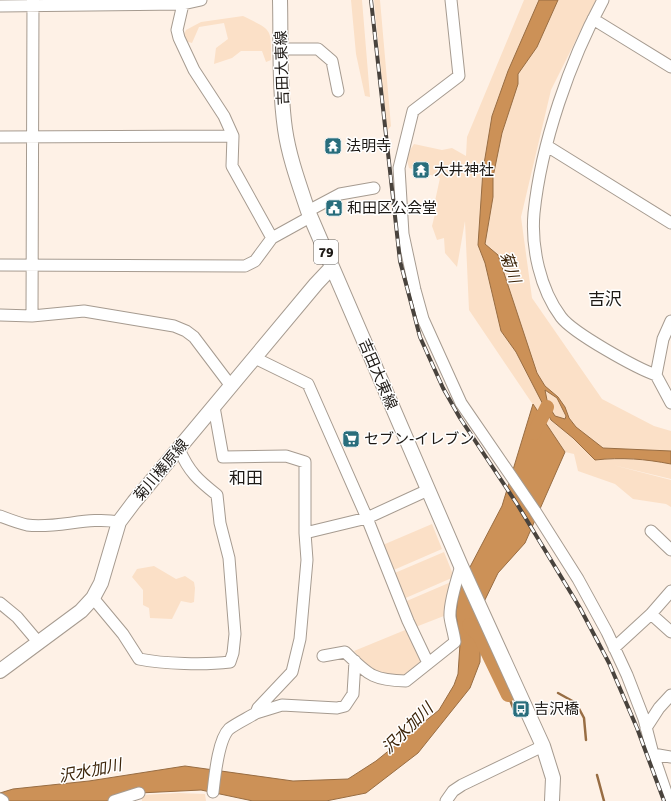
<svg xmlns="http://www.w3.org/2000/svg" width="671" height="801" font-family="Signika,'Noto Sans JP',sans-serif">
<rect width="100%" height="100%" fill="#fef1e6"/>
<path fill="#fbe0c7" d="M351,0H362L370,97L365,96L356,54Z
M374,0H380L391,126L387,131Z
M524,0H596L551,90L521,217L532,298L602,399L654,426L671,431V479L613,465L671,480V507L666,504L633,499L615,484L578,471L574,454L565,452L469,310L465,221L457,267L445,253L444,238L437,240L432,226L437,206L435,201L440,178L409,168L406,156L414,144L442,150L452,148L466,156L467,137Z
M243,16C273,31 271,28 271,60L266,62L262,51H241L232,58L214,64L216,48L228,39L224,23L199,27L192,43L181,40L186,30L201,22Z
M432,524L442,549L389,572L378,547Z
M444,552L454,577L401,600L390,575Z
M154,566L176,579L185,576L194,582L195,588L194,602L191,603L181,601L172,619L150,618L149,608L143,605V590L132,577L137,569Z
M451,582L449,614L413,628L402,603Z
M410,628L426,662L404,680L377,677L354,651Z
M179,793L205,794L206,801H142L141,795Z"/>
<path fill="#cc9157" stroke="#986d43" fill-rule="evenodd" d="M539,0H558L537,47L518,74V84L502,133L493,177V197L485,244L498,255L537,373L545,386L558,397L565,407L569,418L576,427L603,448L671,451V464C645,459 622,457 595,460L573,438L551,420L516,352L501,331L485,263L478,245L483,170L492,116L508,71ZM545,390L557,398L566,416L565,419L555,416L548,405Z
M533,404L565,452L525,543L498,573L481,608L480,662L470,688L418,753L366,793L326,801H253L201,790L139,793L108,801H0V793L13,789L89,781L185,766L293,781L348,779L376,761L439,710L454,685L458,674L460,644L456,614L459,588L502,506Z"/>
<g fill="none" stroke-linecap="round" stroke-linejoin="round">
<path stroke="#986d43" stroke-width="2.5" d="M558,693L576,703L584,718L586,740
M508,695L514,710L516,707
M597,775L604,801"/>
<path stroke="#cc9157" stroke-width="14" d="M534,433L547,407
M469,625L480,637L508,695"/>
<defs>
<path id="minor" d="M451,0L459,76L413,111L399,168L403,234L415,290L423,319L461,403L535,511L578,579L607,632L627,675L644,719L653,754L669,801
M603,0C570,60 541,144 534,213C531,247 540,289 561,317C573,333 636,368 656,375
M183,4L177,30L179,38L194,70L224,116L233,136L232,166L272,238
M0,6L183,4L201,0
M593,19L671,67
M281,49H318L332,61L338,91
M0,137L233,136
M547,146L671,223
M308,211L340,194L374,188
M0,265L245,266L255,261L272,238L310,217
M0,315L32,316L84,311L174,326L186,331L194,337L231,386
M32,316L33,0
M671,321L663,339L656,375L671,403
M255,358L308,384L367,518L408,621L428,663
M0,516C8,519 18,523 27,525C58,529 88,516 119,522
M651,531L671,550
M305,533L367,518L428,490
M93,598L123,634L139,659C164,664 205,665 230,662L233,653L235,634L229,558L220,523L217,495C198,480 189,472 179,449
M0,603L17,617L39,643
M651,614L671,632
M614,648L651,614L671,591
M323,656L345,652C369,675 372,680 406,681L455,642C454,633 451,625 450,617C449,603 457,579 461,566
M256,713L282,705L337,708L345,706L353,694L355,661
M646,728L659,708L671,695
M653,754L671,757
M213,792C215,775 218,740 229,729C237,723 248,718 256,713L258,708L292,672L300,639L307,560L305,533V462L286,456L223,457L214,407
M0,799L3,801
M114,801L139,793
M446,801L453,791L462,785L543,746"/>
<path id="major" d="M280,0C281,42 279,87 285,129C289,157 299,184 308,211L461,566L543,746L553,778L552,801
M0,671L81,611L93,598L101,583L119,522L134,502L316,284L332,267"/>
</defs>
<use href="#minor" stroke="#a69b90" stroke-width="13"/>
<use href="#major" stroke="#a69b90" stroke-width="16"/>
<use href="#minor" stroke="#fff" stroke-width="11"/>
<use href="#major" stroke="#fff" stroke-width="14"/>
<defs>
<path id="rail" d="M371,0L400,261L420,337L443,388L460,418L517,504L580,608L609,663L637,728L664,801"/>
</defs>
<use href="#rail" stroke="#49433d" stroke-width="4"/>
<use href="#rail" stroke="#fff" stroke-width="2.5" stroke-dasharray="8" stroke-linecap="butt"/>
</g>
<defs>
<symbol id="temple-square" viewBox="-11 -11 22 22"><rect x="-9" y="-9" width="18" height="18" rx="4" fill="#286d7c" stroke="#fff"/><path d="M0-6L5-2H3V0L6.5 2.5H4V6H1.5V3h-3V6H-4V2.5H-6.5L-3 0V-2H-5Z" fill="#fff"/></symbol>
<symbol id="civic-square" viewBox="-11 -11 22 22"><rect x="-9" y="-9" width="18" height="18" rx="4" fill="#286d7c" stroke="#fff"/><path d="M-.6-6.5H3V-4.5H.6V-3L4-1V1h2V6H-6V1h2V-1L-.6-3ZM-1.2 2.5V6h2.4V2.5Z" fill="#fff"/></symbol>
<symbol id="supermarket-square" viewBox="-11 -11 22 22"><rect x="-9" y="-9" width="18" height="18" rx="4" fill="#286d7c" stroke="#fff"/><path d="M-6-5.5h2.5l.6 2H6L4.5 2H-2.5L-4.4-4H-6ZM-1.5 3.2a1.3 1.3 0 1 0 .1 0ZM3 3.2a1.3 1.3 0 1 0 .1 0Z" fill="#fff"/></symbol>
<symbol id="bus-square" viewBox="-11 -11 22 22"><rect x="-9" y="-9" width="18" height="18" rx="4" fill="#286d7c" stroke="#fff"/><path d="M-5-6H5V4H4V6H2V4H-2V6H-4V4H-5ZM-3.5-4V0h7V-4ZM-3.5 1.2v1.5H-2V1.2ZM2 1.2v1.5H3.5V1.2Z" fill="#fff"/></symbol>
</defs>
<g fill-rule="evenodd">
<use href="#temple-square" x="323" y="136" width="20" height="20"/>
<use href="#temple-square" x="411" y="160" width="20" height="20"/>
<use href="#civic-square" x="324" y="198" width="20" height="20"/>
<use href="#supermarket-square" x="341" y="429" width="20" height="20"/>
<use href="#bus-square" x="511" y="699" width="20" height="20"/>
</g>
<g text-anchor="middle" stroke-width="3" stroke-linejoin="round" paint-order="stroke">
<rect fill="#fff" stroke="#615e5b" stroke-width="1" x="314" y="240" width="24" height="24" rx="3"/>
<g font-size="14" font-weight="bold" fill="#1d1915">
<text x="326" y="257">79</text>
</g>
<g font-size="15" fill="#1d1915" stroke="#fff">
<text transform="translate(282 68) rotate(-92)" y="5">吉田大東線</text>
<text transform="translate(378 374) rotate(67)" y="5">吉田大東線</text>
<text transform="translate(161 470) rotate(-50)" y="5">菊川榛原線</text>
</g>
<g font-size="15" fill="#1d1915" stroke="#fff" text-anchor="start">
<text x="346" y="151">法明寺</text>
<text x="434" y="175">大井神社</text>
<text x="347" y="213">和田区公会堂</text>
<text x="364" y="444">セブン-イレブン</text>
<text x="534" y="714">吉沢橋</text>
</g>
<g font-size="16" font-style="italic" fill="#3c2409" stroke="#fff">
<text transform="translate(511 267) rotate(71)" y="6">菊川</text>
<text transform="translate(407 728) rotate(-45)" y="6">沢水加川</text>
<text transform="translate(90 770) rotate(-11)" y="6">沢水加川</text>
</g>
<g font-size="17" fill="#1d1915" stroke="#fff">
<text x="605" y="305">吉沢</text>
<text x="246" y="484">和田</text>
</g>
</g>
</svg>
